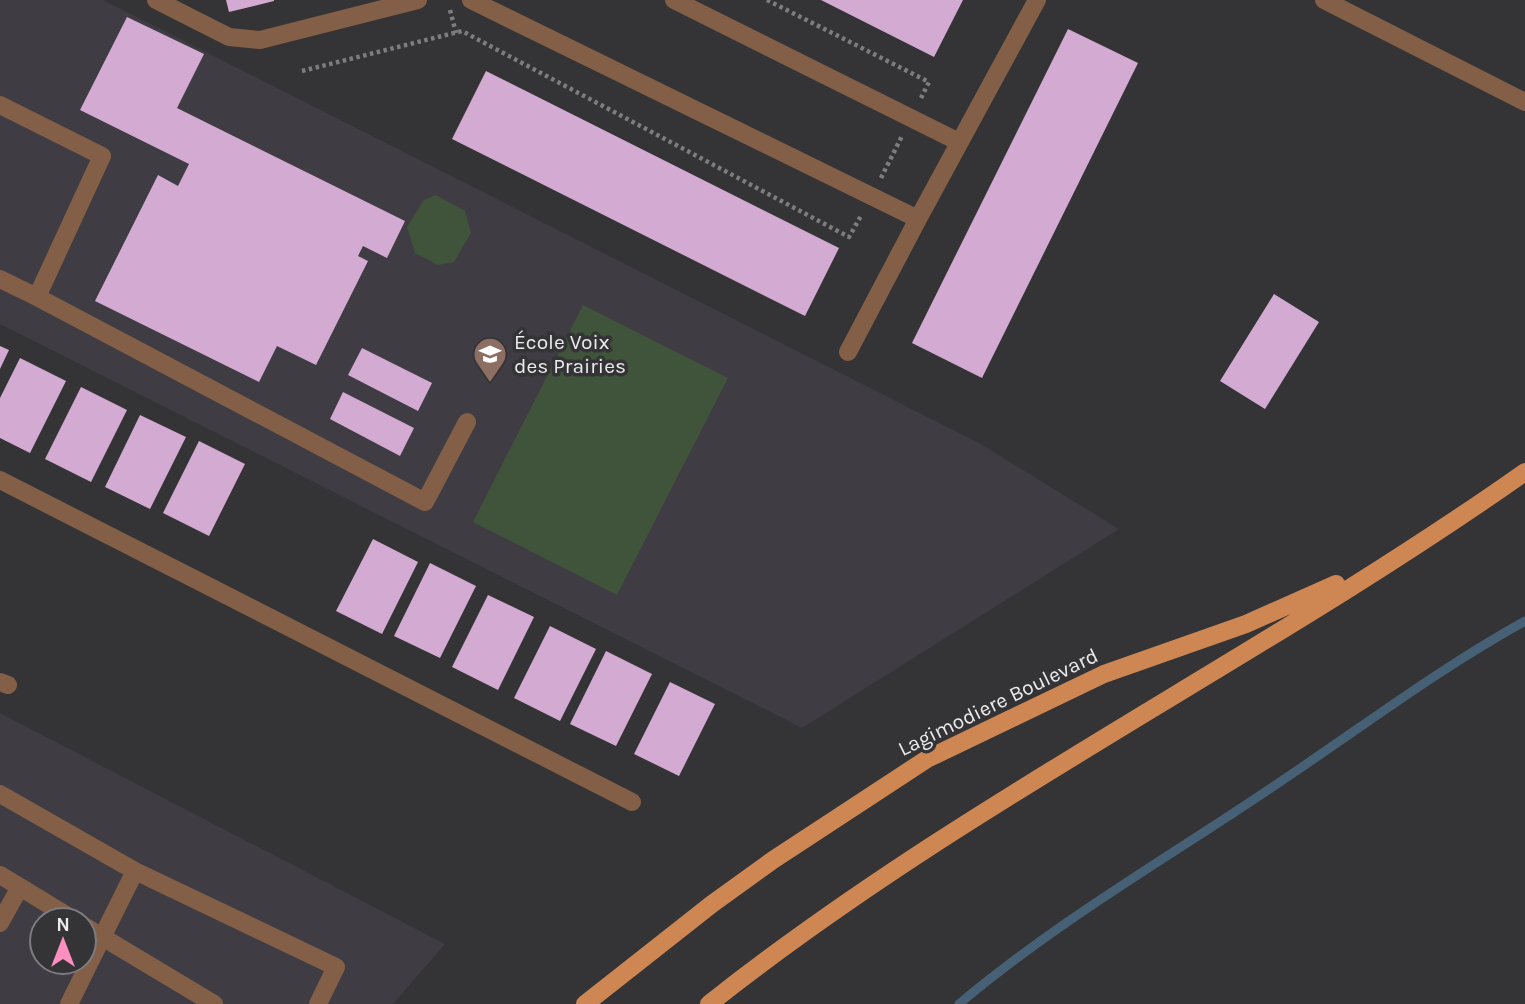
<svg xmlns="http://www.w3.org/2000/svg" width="1525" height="1004" font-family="Karla,sans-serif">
<rect width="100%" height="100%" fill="#343336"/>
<path fill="#3f3c44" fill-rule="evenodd" d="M0,0H103L979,443L1119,529L802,728L0,324Z
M0,713L445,944L393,1004H0ZM42,920H84V962H42Z"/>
<path fill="#40533b" d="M436,195L465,211L471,233L454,262L438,265L415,253L407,227L424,200Z
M583,305L728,378L617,595L473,522Z"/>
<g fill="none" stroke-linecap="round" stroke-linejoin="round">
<path stroke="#466076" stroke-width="9" d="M959,1004C1055,923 1164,860 1268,790C1354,733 1435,671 1525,621"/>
</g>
<path fill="#d3aad1" d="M226,0H274V1L229,12Z
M821,0H963L934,57Z
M127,17L204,54L177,108L405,221L387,258L363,246L358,256L368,261L316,365L277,346L259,382L95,301L158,175L178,186L189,164L80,110Z
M1068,29L1138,63L982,378L912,343Z
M486,71L839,248L805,316L452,139Z
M1274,294L1319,322L1265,409L1220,381Z
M0,346L9,350L0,369Z
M362,348L432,383L418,411L348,375Z
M20,358L66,381L30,453L0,438V398Z
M81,387L127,410L91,482L45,459Z
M343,392L414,428L400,456L330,419Z
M140,415L186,437L150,509L105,487Z
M199,441L245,464L209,536L163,513Z
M373,539L418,562L382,634L336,611Z
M430,563L476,586L440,658L394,636Z
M488,595L534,617L498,690L452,667Z
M550,626L596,649L560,721L514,698Z
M606,651L652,674L616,746L570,724Z
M670,682L715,704L679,776L634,754Z"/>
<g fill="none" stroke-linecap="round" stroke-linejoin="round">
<path stroke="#7d7c7f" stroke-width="4.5" stroke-dasharray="3.5 3.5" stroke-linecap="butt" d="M767,0L929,82L920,100
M450,10L456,33
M302,71L462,31L849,237L862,214
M881,178L902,136"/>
<path stroke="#825f46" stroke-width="18" d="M156,0L229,37L260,40L418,0
M471,0L918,219
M674,0L959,142
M1324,0L1525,102
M0,105L102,156L37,297L0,279
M37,297L425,502L467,422
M848,352L918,219L1037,0
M0,480L632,802
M0,682L8,685
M0,794L135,871L336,967L318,1004
M0,875L20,887L0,923
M20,887L74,920
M84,926L214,1004
M69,1004L135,871"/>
<path stroke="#ce8752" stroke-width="18" d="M585,1004L712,904L773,860L927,759L1104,674L1246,624L1336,584
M709,1004C964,802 1260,659 1525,472"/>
</g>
<defs>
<symbol id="school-pin" viewBox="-11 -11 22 30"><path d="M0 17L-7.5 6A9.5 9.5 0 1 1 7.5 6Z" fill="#8d6e63" stroke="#343336"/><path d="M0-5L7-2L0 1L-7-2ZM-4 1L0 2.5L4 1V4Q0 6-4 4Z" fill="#fff"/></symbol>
</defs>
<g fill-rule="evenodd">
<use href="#school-pin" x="471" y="335" width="38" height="52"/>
</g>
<g text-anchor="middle" stroke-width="7" stroke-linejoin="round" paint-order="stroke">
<g font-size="21" fill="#ebeaec" stroke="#343336" text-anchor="start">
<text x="514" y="349">École Voix<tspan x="514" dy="24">des Prairies</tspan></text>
</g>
<g font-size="21" fill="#ebeaec" stroke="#343336">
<text transform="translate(998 702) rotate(-26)" y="7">Lagimodiere Boulevard</text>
</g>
</g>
<g transform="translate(63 941)"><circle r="33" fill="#343336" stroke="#7d7c7f" stroke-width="2"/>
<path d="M0-5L12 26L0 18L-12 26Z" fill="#fd8ec0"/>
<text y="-10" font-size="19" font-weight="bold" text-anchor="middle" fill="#ebeaec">N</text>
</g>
</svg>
